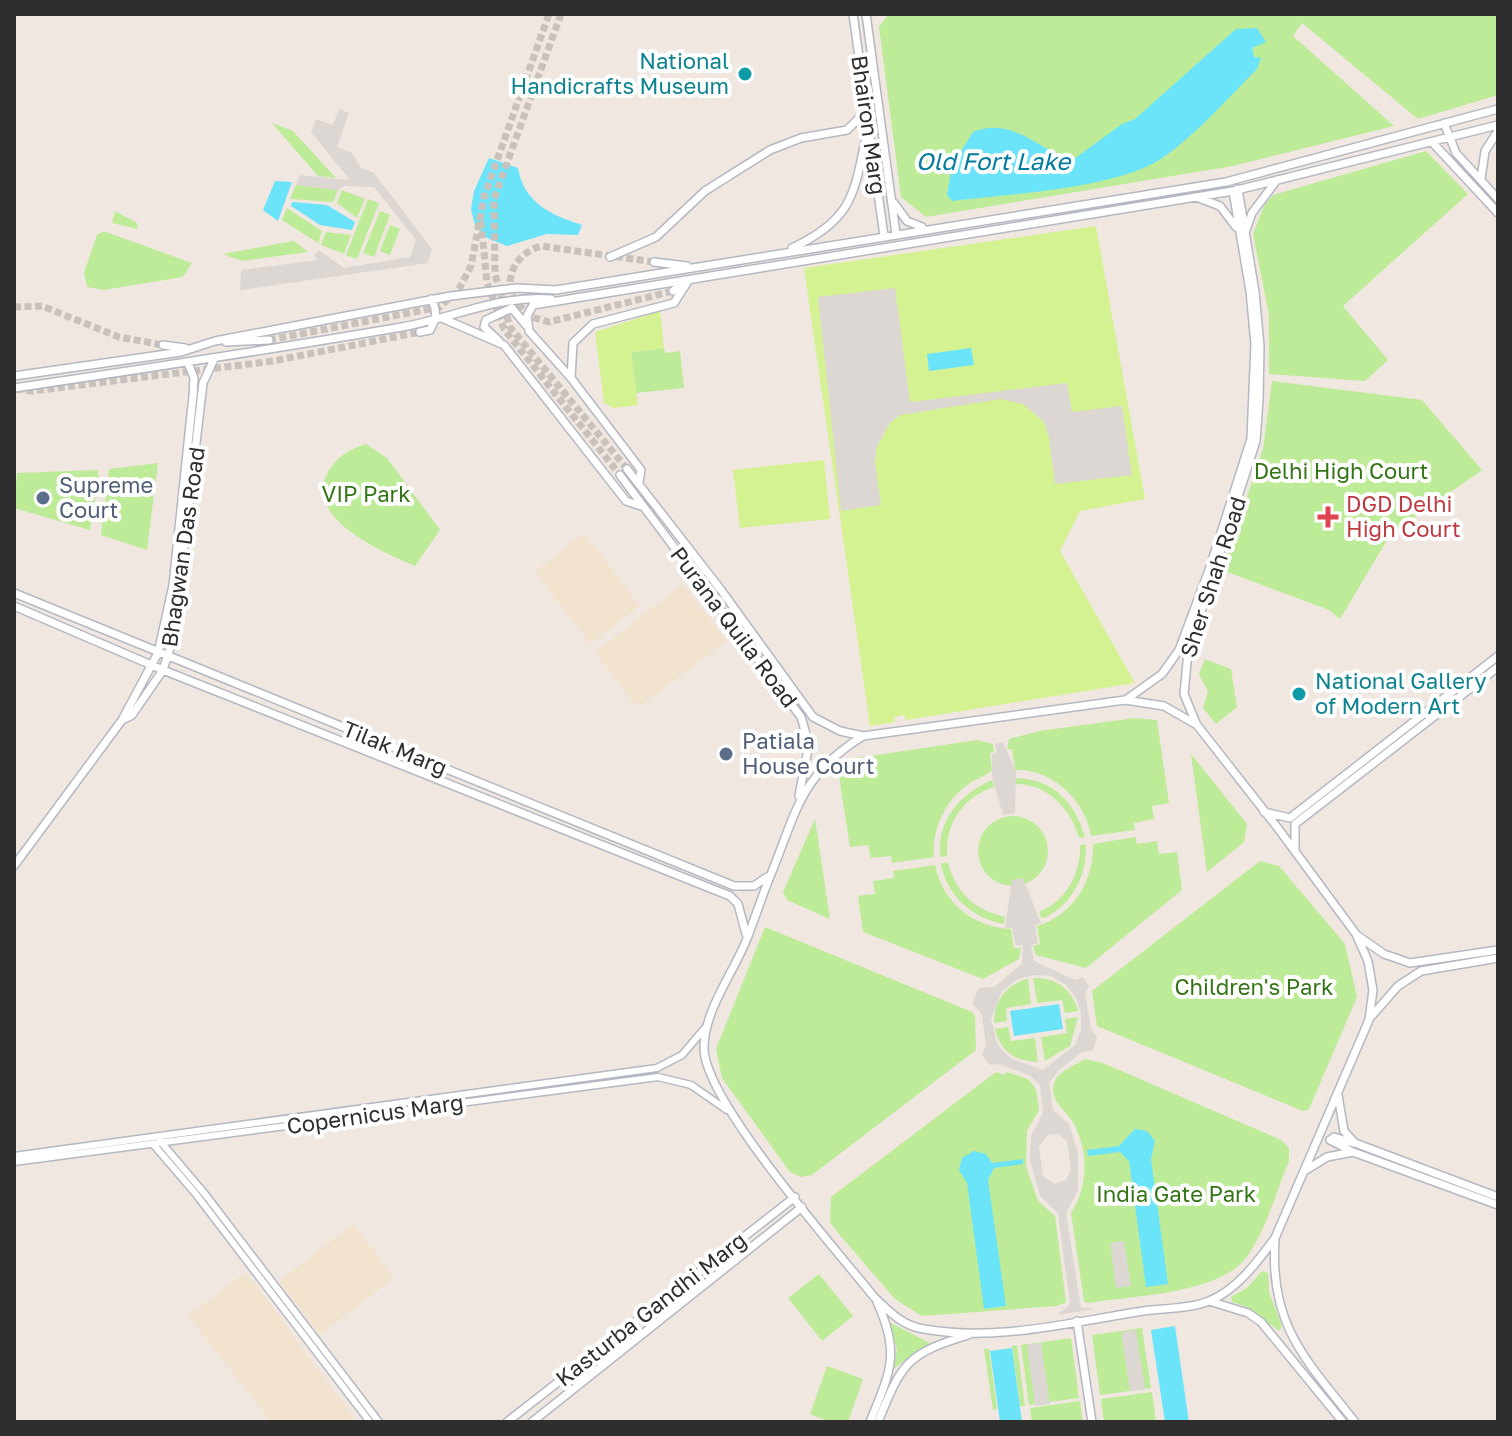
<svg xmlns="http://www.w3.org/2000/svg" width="1512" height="1436" font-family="'Golos Text',sans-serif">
<rect width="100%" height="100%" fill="#f0e7e0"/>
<path fill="#f2e3ce" d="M584,533L640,606L590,644L535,571Z
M683,584L727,641L642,705L633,703L595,652Z
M353,1224L394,1278L320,1335L279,1281Z
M246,1272L357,1422H271L188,1316Z"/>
<path fill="#beeb98" d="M889,14H1498V95L1418,119L1302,23L1293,36L1394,126L1233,166L926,217L901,197L879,27Z
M272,123L293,131L336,178L318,176Z
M1426,151L1468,194L1343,306L1388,360L1365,381L1269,374V315L1253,234L1264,206L1273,195Z
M296,185L338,190L333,202L290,199Z
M342,190L365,199L357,218L337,203Z
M368,199L379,203L357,259L346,255Z
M287,208L322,231L318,243L282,220Z
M115,211L137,223L138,229L112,223Z
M380,211L390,215L374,257L363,253Z
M390,225L400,229L390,255L380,251Z
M102,232H106L192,263L183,277L104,290L87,287L84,273L97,235Z
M326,232L351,235L344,254L321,245Z
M294,241L308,252L242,261L223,254Z
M664,348L665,353L680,351L684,388L636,393L631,352Z
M1272,381L1422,400L1482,470L1390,535L1340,619L1329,610L1222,570L1263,449Z
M366,444L387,458L440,530L415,566C385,553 302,519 328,472C337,457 349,449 366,444Z
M158,463L147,550L101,535L109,469Z
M97,470L99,478L90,530L14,508L17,473Z
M1205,659L1231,669L1237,707L1216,724L1203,708L1208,692L1199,674Z
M1135,718L1157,720L1169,803L1152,806L1154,819L1134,823L1135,830L1091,836C1086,801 1052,768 1015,770L1012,749H1007L1009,739L1039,731Z
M977,740L993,744L994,752L990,753L992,770C986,776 978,778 970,783C946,799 932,828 934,857L892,863L891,856L871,858L868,845L850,847L839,776L857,758Z
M1191,754L1247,824L1244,842L1207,872Z
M1016,778C1054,779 1075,803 1085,837L1079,838C1071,809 1048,784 1016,784Z
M992,780L994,787C963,797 945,824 947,856L940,857C937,820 960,794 992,780Z
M978 851a35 35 0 1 1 70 0a35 35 0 1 1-70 0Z
M815,819L830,919L787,900L783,892Z
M1136,837L1137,844L1157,841L1159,854L1177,852L1182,890L1086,968L1036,955L1033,946L1040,944L1037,926C1074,915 1094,880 1093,844Z
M1086,844C1087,876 1072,906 1042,919L1039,912C1066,901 1081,874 1080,845Z
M1260,861L1279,866L1345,944L1357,997L1309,1109L1303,1111L1097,1026L1092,991Z
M948,862C955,892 975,910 1005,917L1004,924C972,918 947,896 941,864Z
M935,865C943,903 973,927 1011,929L1014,948H1021L1019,959L983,979L863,932L858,896L875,894L873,881L894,878L893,871Z
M765,927L972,1012L975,1016L976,1050L812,1175L801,1177L790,1172L722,1078L716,1049Z
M1033,978C1056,977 1072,989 1078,1011L1065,1013L1062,1000L1037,1003Z
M1028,979L1031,1004L1006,1008L1007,1021L994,1023C994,1001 1006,984 1028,979Z
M1078,1017L1070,1046L1045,1061L1041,1037L1067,1033L1065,1019Z
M1008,1027L1011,1041L1035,1038L1038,1062C1016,1062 1000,1051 995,1029Z
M1085,1059L1103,1063L1281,1140L1289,1148V1161C1276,1192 1266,1231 1246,1258C1218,1294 1131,1296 1087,1303L1084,1301L1071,1213C1088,1187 1089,1153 1074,1124C1067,1110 1047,1101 1055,1081C1059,1071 1076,1065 1085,1059Z
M996,1072L1004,1075L1007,1072L1028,1079L1036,1089L1039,1110L1027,1131L1026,1166L1038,1201L1055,1216L1066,1302L1057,1306L922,1316L895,1299L839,1234L830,1222L831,1197Z
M1262,1271L1268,1273L1269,1292L1282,1326L1279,1331L1247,1307L1232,1302L1231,1297L1247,1288Z
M819,1274L853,1316L822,1341L788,1298Z
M889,1322L930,1343L893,1369L897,1350Z
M1142,1328L1151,1388L1100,1395L1092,1335Z
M1071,1338L1079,1398L1029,1405L1021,1345Z
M1017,1345L1025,1406H1020L1012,1346Z
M984,1349H989L997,1409L993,1410Z
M827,1366L863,1379L848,1422H831L810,1414Z
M1152,1392L1156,1422H1104L1101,1399Z
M1080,1401L1083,1422H1032L1030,1408Z"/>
<path fill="#d5f293" d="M1096,226L1145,499L1080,511L1060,551L1135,683L906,720L904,715L894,717L895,722L870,726L804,268Z
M660,311L664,348L631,352L638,405L613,408L604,403L595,332Z
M824,460L830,519L740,528L733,470Z"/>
<path fill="#dcd7d3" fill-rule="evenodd" d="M339,109L349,113L337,147L352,153L361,168L374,173L432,249L428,263L240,290L241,270L318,260L314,256L319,250L344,268L410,257L416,240L374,187L344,186L338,190L296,185L300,175L350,180L311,132L316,119L333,125Z
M895,288L910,402L1067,383L1072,412L1122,406L1132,475L1055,484L1049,437L1044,422L1023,404L1001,399L900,415L890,423L877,447L875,462L881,505L841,511L818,297Z
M1003,742L1016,772L1015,813L1003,815L992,777V754L997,753L995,744Z
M1023,878L1041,923L1035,925L1038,943L1031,945L1034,961L1075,980L1083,977L1089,987L1085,993L1091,1029L1097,1038L1093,1050L1081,1053L1059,1070L1049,1083L1053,1110L1069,1124L1078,1152V1190L1066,1213L1080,1302L1081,1307L1093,1309L1058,1315L1070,1304L1058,1213L1040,1196L1030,1160L1031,1136L1043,1113L1040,1085L1030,1076L1000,1064L990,1065L982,1055L986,1046L982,1015L972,1003L979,988L994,987L1022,964L1023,945L1016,946L1012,928H1005L1012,880ZM1034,975L1051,976L1066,985L1076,998L1081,1013V1029L1075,1045L1043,1070L1012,1059L1003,1051L997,1043L991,1019L1002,991L1018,979ZM1059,1134L1067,1141L1071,1170L1066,1180L1055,1184L1043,1176L1039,1147L1047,1135Z
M1124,1241L1131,1286L1116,1288L1110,1243Z
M1136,1330L1145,1389L1130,1391L1121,1332Z
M1041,1343L1050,1404L1035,1406L1027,1345Z"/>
<path fill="#6be4fa" d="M1257,28L1266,42L1252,48L1254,57L1261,58L1257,69C1229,97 1181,152 1146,167C1093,190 1010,194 952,201L947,195L952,166L973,132C1015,115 1040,154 1074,159L1122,124L1135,119L1236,29Z
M489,158L518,168C524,203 551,215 582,225L578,235L547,234L507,246L487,238L475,225L471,209L474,191Z
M275,181L292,182L278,221L263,210Z
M292,202L327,205L355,222L352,230L320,225L291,206Z
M971,348L974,365L929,371L927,354Z
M1059,1004L1063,1029L1014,1036L1010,1011Z
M1135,1129L1147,1131L1155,1141L1151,1159L1168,1284L1146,1287L1129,1161L1120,1152L1088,1156L1087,1150L1119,1146Z
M974,1151L986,1154L992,1163L1023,1159V1164L994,1168L988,1180L1006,1306L984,1309L967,1183L959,1170L962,1158Z
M1175,1326L1189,1422H1165L1151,1330Z
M1012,1348L1022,1422H1000L990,1351Z"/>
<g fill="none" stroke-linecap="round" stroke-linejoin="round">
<path stroke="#c9c2bc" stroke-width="7" stroke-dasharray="7 3.5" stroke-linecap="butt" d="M561,14L494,199L495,274L510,327L627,469
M481,221L487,283L504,329L620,475
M654,262L541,246C518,253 507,271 511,294L528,316L549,322L673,291
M14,307L42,306L119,337L163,345
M269,340L440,307L459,289L471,266L484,197L549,14
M16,389L33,391L273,361L420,332"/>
<defs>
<path id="tertiary" d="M160,1141L205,1194L379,1422
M153,1144L195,1193L370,1422
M14,1156L657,1068L682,1055L705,1028
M14,1162L658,1077L691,1085L727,1110"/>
<path id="secondary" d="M853,14L884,236
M866,14L896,234
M1444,123L1456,153L1498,199
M1432,142L1498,213
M1481,179L1485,151L1498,131
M1196,197L1220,206L1236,227
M894,203L907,221L922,227
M1246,230L1252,213L1277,180
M792,248C856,218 854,191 868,128
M610,257L656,237L705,191L770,150L801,138L847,130L867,110
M654,262L687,266
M673,291L686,282
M444,319L504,345L626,501L641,506
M420,332L430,330C436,319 438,311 431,299
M499,341L484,327L486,320L512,308L526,325
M226,342L269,340
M163,345L185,348
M14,376L181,352L215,341L451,296L517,288L556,290L1226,182L1498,109
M571,378L529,331L527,316L533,305L1233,191L1498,125
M14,388C144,369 273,349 402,327C453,318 498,295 551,299
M627,469L721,590L813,717L840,731L863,736
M620,475L801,717L809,744L799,796
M639,482L641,470L571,378L573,343L593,324L674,303L688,281
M14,593L734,886H754L767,877
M14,606L163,670L730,896L738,904L746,934
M1127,699L1162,674L1179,650L1209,570L1251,439L1255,344L1250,291L1233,191
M1125,700L1164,706L1197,725L1277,827L1356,934L1368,961L1373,990L1369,1020L1275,1238C1258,1261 1237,1290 1209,1301C1190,1309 1163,1308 1143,1311C1073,1322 995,1342 924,1329C902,1326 889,1311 874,1297C836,1249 704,1101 704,1048C704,1011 732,975 746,941C754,921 761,899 769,879C796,815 798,776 863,736Z
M122,720L132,715L163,670L173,639L203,383L214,359
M1196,723L1184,694L1188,652L1256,441L1259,400L1260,346L1255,292L1238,189
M1264,812L1290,818L1498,656
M1295,848V824L1498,667
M14,866L122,720L158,653L173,585L193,396L194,378L188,363
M1358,936L1384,954L1410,963L1498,950
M1369,1019L1398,986L1421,971L1498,958
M1338,1095L1344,1131L1355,1143L1498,1197
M1351,1151L1330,1140L1334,1137L1353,1143
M1306,1170L1327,1157L1353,1152L1498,1205
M1275,1240C1269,1325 1306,1360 1355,1422
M1209,1301L1248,1313L1261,1322L1343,1422
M1077,1321L1092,1422
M507,1422L795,1197
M532,1422L802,1207
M870,1422C890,1372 901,1354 877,1302
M878,1422C902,1363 906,1354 968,1335"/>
</defs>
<use href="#tertiary" stroke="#b4b8c2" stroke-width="9"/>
<use href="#secondary" stroke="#b4b8c2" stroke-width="10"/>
<use href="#tertiary" stroke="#fff" stroke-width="6"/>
<use href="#secondary" stroke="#fff" stroke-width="7"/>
</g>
<g fill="#0f9aa8" stroke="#fff" stroke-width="3">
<circle cx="745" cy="74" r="8"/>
<circle cx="1299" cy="694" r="8"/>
</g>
<g fill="#5c6f8a" stroke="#fff" stroke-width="3">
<circle cx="43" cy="498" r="8"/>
<circle cx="726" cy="754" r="8"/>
</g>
<path fill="#e0444e" stroke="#fff" stroke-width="3" d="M1324 505h8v8h8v8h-8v8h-8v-8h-8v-8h8z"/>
<g text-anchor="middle" stroke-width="8" stroke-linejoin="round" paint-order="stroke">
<g font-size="22" fill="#0d838f" stroke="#fff" text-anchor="end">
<text x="729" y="69">National<tspan x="729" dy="25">Handicrafts Museum</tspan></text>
<text x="1315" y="689" text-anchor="start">National Gallery<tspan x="1315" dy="25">of Modern Art</tspan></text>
</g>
<g font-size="22" fill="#2e2e2e" stroke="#fff">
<text transform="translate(869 125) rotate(82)" y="8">Bhairon Marg</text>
<text transform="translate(183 547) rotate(-82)" y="8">Bhagwan Das Road</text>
<text transform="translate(1213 577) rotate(-72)" y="8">Sher Shah Road</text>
<text transform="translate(734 627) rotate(53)" y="8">Purana Quila Road</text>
<text transform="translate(395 748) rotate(22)" y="8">Tilak Marg</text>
<text transform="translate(375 1114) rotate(-8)" y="8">Copernicus Marg</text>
<text transform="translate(651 1309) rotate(-38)" y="8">Kasturba Gandhi Marg</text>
</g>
<g font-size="22" fill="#337414" stroke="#fff">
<text x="1341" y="479">Delhi High Court</text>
<text x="366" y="502">VIP Park</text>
<text x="1254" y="995">Children's Park</text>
<text x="1176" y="1202">India Gate Park</text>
</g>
<g font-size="22" fill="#4e5e75" stroke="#fff" text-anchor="start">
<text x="59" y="493">Supreme<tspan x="59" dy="25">Court</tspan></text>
<text x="742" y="749">Patiala<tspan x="742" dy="25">House Court</tspan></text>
</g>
<g font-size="22" fill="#be3a42" stroke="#fff" text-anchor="start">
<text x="1346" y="512">DGD Delhi<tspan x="1346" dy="25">High Court</tspan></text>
</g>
<g font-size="24" font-style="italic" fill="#037b9f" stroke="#fff">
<text x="993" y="170">Old Fort Lake</text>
</g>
</g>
<rect width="1512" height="1436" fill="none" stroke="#2e2e2e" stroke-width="32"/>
</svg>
